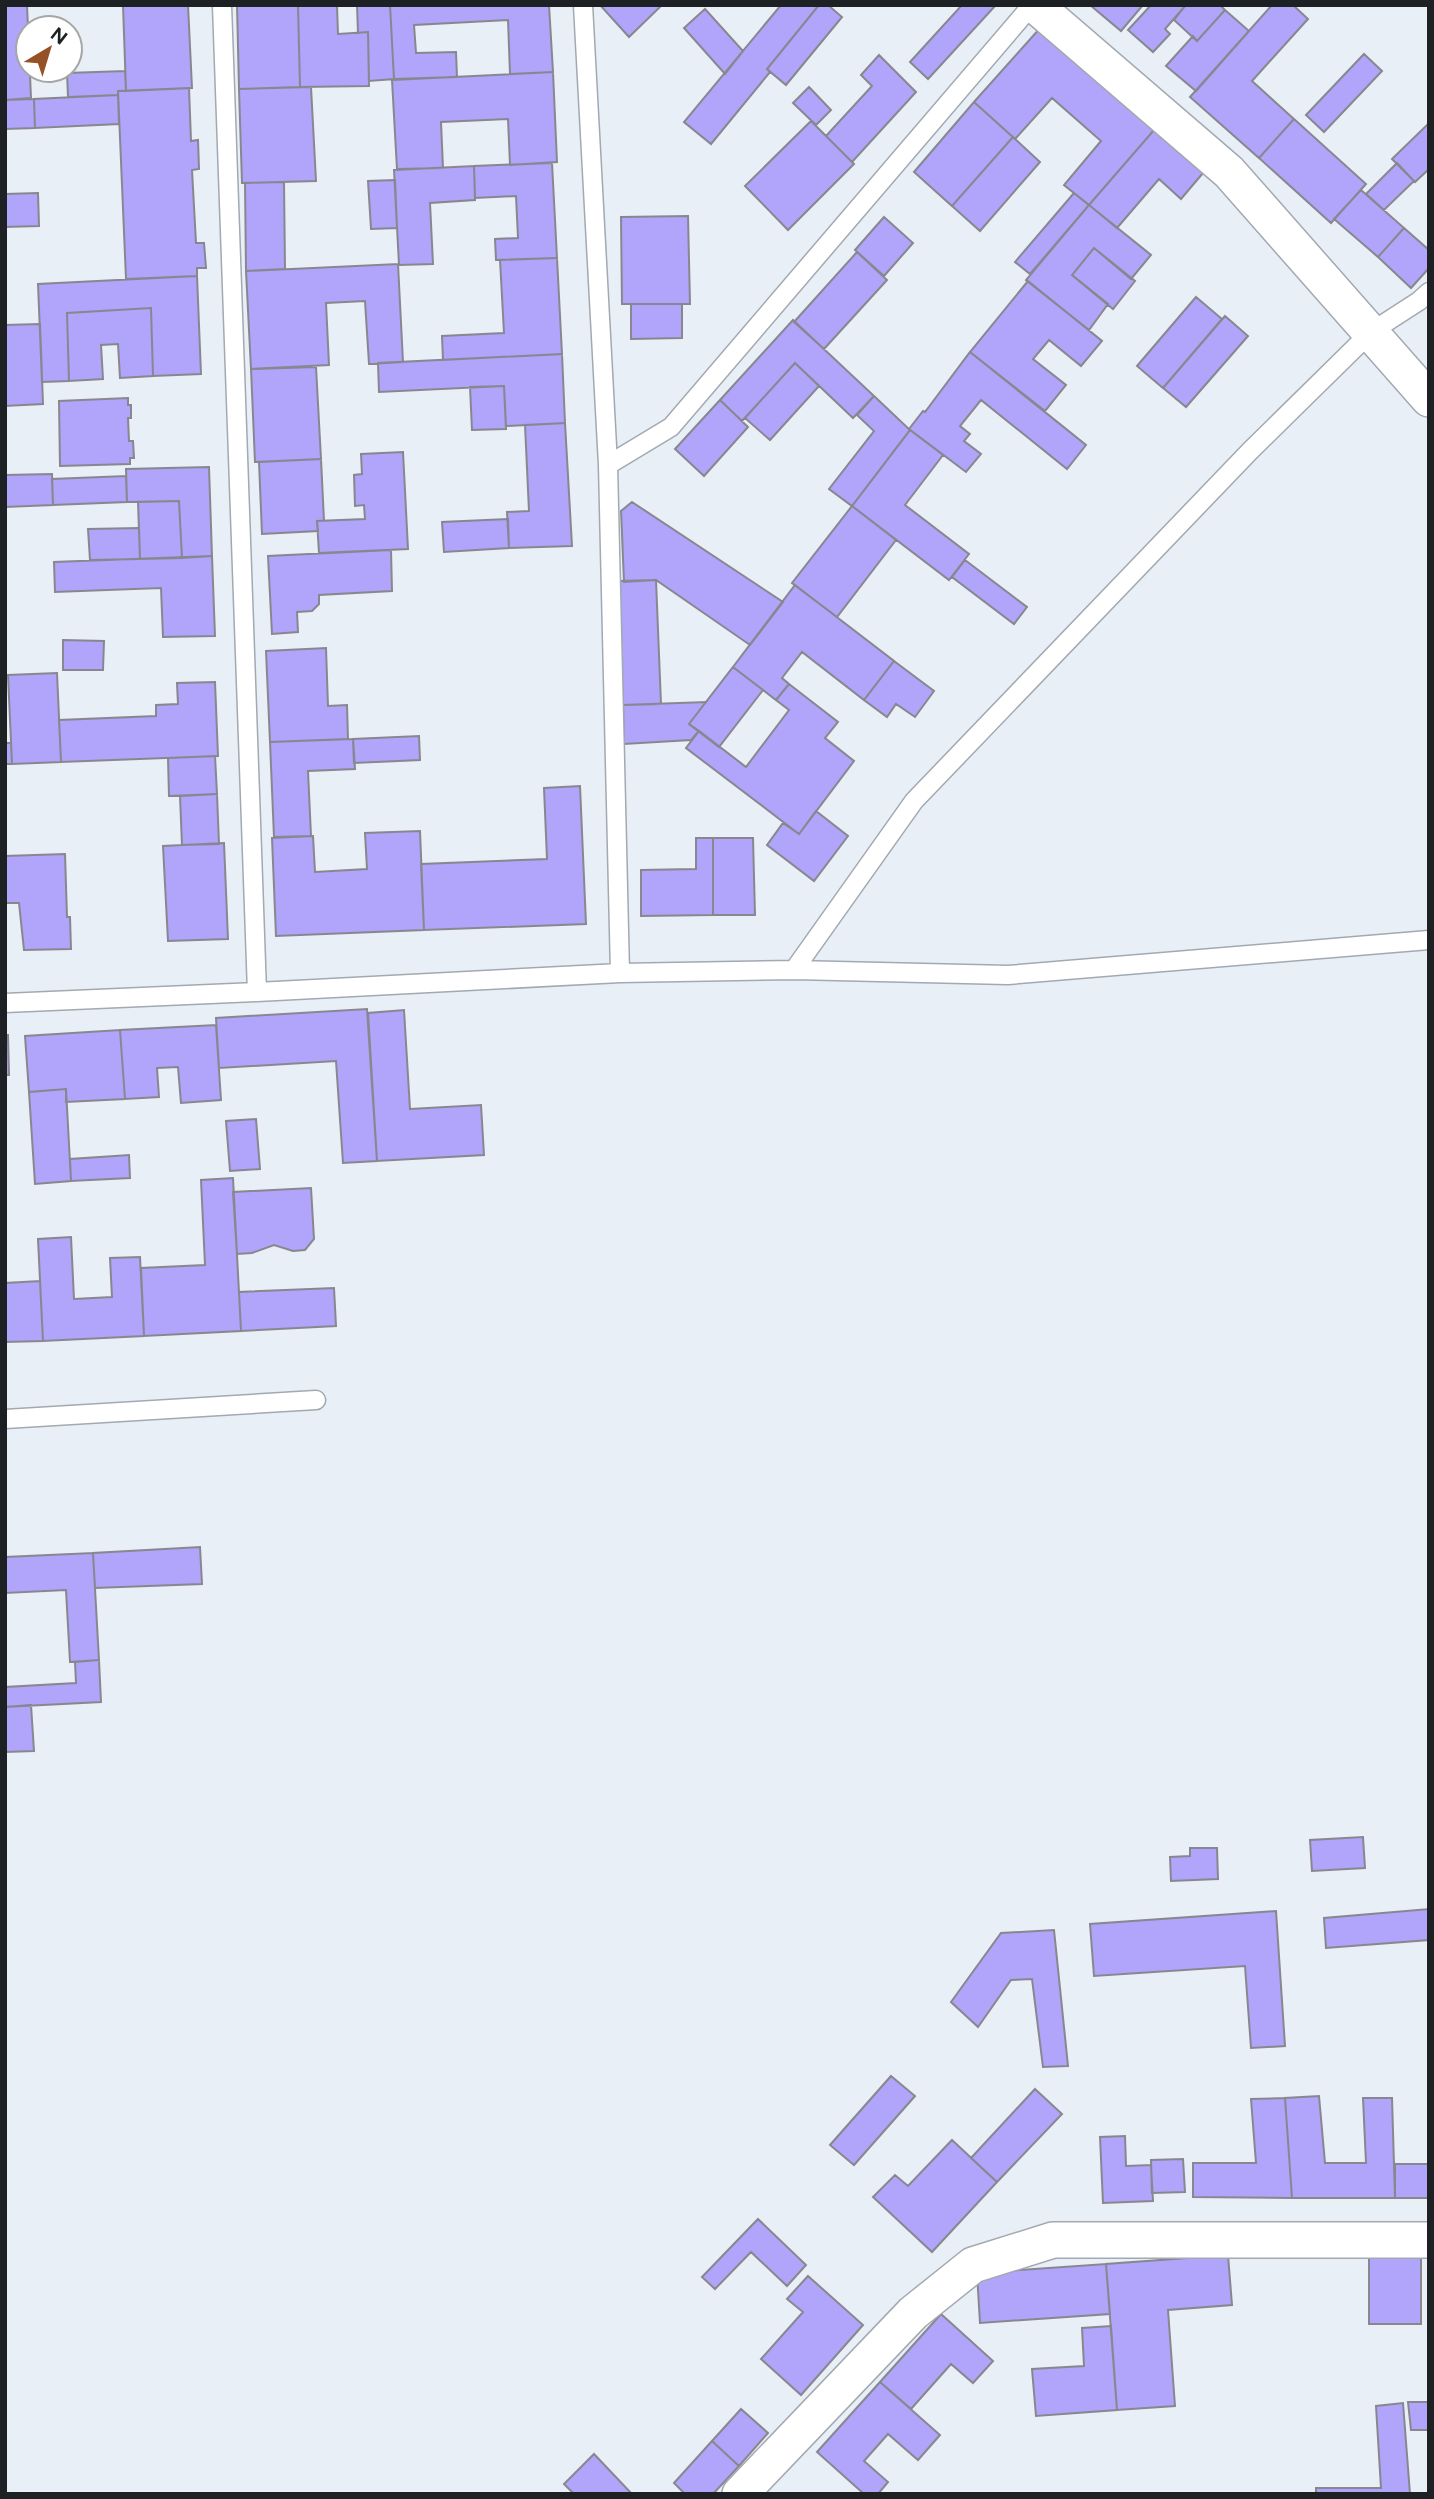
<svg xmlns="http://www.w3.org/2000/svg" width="1434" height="2499" font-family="Figtree,sans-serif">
<rect width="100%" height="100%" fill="#e8eff6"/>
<path fill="#b0a4fb" stroke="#88878f" stroke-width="2" d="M5,5H27L31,98L5,100Z
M123,5H188L192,88L126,91Z
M237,5H298L300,87L239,89Z
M298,5H337L338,34L368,32L369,86L300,87Z
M357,5H390L394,79L369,81L368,32L358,33Z
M390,5H549L553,72L510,74L508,20L414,25L416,53L456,52L457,77L394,79Z
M600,5H662L629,37Z
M781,5H819L767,69L770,72L711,144L684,122Z
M819,5H828L842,17L786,85L767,69Z
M962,5H996L928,79L910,62Z
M1090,5H1143L1121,31Z
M1151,5H1186L1165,29L1170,34L1153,52L1128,30Z
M1186,5H1220L1225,10L1197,41L1174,20Z
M1272,5H1293L1308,19L1252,81L1294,119L1259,158L1190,97Z
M705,9L743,51L725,74L684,28Z
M1225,10L1249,31L1196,91L1166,66L1193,36L1197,41Z
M1041,27L1154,130L1089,205L1064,185L1101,141L1052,98L1015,139L974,102Z
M1364,54L1382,71L1324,132L1306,115Z
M879,55L916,92L852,162L826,136L872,86L861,75Z
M125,71L126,91H118V95L68,97L67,73Z
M553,72L557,162L510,165L508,119L441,122L443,168L397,169L392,80Z
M311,87L316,181L242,183L239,89Z
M809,87L831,110L816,125L793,103Z
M189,88L191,141L198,140L199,169L192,170L196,243H204L206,268H197V276L126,279L118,91Z
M118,95L119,124L35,128L34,99Z
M34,99L35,128L5,129V100Z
M974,102L1013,137L952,206L914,172Z
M1294,119L1366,184L1331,223L1259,158Z
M811,121L854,164L788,230L745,186Z
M1429,123V169L1415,182L1392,159Z
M1154,130L1203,173L1181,199L1159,179L1117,228L1089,205Z
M1013,137L1040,162L980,231L952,206Z
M552,163L557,258L496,260L495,239L518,238L516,196L475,198L474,166Z
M1397,163L1414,181L1384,210L1366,194Z
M474,166L475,200L430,203L433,264L399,265L394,170Z
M395,180L397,228L371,229L368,181Z
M284,182L285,269L246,271L245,183Z
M1361,190L1404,228L1378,257L1334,219Z
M38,193L39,226L5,227V194Z
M1074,193L1089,205L1030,274L1015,262Z
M1089,205L1151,255L1131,279L1094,248L1072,275L1108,304L1089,330L1026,280Z
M688,216L690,304H622L621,217Z
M884,217L913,243L884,276L855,250Z
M1404,228L1429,250V268L1411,288L1378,257Z
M1094,248L1135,281L1113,309L1072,275Z
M857,252L887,280L824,349L794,322Z
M557,258L562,354L443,360L442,336L504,333L500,260Z
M398,264L403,362L369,364L365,301L326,303L329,365L251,369L246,271Z
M197,276L201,374L153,376L151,308L67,313L69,381L42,382L38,284Z
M1028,281L1102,341L1081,366L1049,340L1033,359L1066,385L1045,411L970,352Z
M1196,297L1222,319L1163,388L1137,366Z
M631,304H682V338L631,339Z
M151,308L153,376L120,378L118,344L101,345L103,379L69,381L67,313Z
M1225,316L1248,336L1186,407L1163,388Z
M793,320L874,396L853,418L795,363L742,421L720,400Z
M40,324L43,404L5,406V325Z
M970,352L1086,445L1067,469L981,400L960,426L970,434L964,441L981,454L966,472L909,429L923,411L925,412Z
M562,354L565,423L506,426L504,386L379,392L378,363Z
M795,363L819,386L770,440L745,418Z
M316,367L321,459L255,462L251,369Z
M504,386L506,429L472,430L470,387Z
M874,396L910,430L852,506L829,489L874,431L857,415Z
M128,398V405H131V418H128L129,441H133L134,458H130V464L60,466L59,401Z
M720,400L748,427L704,476L675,449Z
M565,423L572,546L509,548L507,512L529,511L525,425Z
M910,430L943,455L905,505L969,554L949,580L852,506Z
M403,452L408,549L319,553L317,521L365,519L364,505L355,506L354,475L362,474L361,454Z
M321,459L324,521H317L318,531L262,534L259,462Z
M209,467L212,556L182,558L179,501L127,502L126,469Z
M52,474L53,505L5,507V475Z
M126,476L127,502L53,505L52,479Z
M179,501L182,558L140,559L138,502Z
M632,502L783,602L750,645L656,580L624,582L621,511Z
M852,506L896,540L837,617L792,583Z
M508,519L509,548L444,552L442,522Z
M139,528L140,559L90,560L88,529Z
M391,550L392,591L319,595V604L312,611L297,612L298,632L272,634L268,556Z
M212,556L215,636L163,637L161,588L55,592L54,562Z
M965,560L1027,607L1014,624L952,577Z
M656,580L661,704L623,705L618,581Z
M795,585L894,661L864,700L802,652L782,678L789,684L776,700L733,667Z
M63,640L104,641L103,670H63Z
M326,648L328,706L347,705L348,739L270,742L266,651Z
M894,661L934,691L915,717L896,704L887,717L864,700Z
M733,667L763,690L719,747L689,724Z
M57,673L61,762L12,764L8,675Z
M215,682L218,756L61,762L59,720L156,716V705L178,704L177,683Z
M789,684L838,722L825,738L854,761L799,834L686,748L699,731L746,767L789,710L776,700Z
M706,702L689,724L699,731L691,740L624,744L623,705Z
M419,736L420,760L354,763L353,739Z
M353,739L355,769L308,771L311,836L274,837L270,742Z
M5,743H11L12,764H5Z
M215,756L217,794L169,796L168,758Z
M580,786L586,924L424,930L421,864L547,859L544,788Z
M217,794L219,844L182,845L180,796Z
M816,811L848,836L814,881L767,845L783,823L799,834Z
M420,831L424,930L276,936L272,838L313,836L315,872L367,869L365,833Z
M696,838H713V915L641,916V870L696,869Z
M713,838H753L755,915H713Z
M224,843L228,939L168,941L163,846Z
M65,854L67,917H70L71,949L24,950L19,903H5V856Z
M367,1009L377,1161L343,1163L336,1061L219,1068L216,1018Z
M404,1010L410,1109L481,1105L484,1155L377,1161L368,1013Z
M216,1025L221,1100L181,1103L178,1067L157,1068L159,1097L125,1099L120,1030Z
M120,1030L125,1099L66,1102V1089L29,1092L25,1036Z
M5,1035H8L9,1075H5Z
M66,1089L71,1181L35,1184L29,1092Z
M256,1119L260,1169L230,1171L226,1121Z
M129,1155L130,1178L71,1181L70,1159Z
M233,1178L241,1331L144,1336L141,1268L205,1265L201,1180Z
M311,1188L314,1239L305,1250L293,1251L274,1245L252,1253L237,1254L233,1192Z
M71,1237L74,1299L112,1297L110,1258L140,1257L144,1336L43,1341L38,1239Z
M40,1281L43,1341L5,1342V1283Z
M334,1288L336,1326L241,1331L239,1292Z
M200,1547L202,1584L95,1588L93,1553Z
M93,1553L99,1660L70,1662L66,1590L5,1593V1557Z
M99,1660L101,1702L5,1707V1687L76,1683L75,1662Z
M31,1705L34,1751L5,1752V1707Z
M1363,1837L1365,1868L1312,1871L1310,1840Z
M1190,1848H1217L1218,1879L1171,1881L1170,1857L1190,1856Z
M1429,1909V1940L1326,1948L1324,1918Z
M1276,1911L1285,2046L1251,2048L1245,1966L1094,1976L1090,1924Z
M1054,1930L1068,2066L1043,2067L1032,1979L1011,1980L978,2027L951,2002L1001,1933Z
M891,2076L915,2096L854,2165L830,2145Z
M1035,2089L1062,2114L997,2182L971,2158Z
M1319,2096L1325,2163H1366L1363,2098H1392L1395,2198H1292L1285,2098Z
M1285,2098L1292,2198L1193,2197V2163H1256L1251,2099Z
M1125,2136L1126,2166L1151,2165L1153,2201L1103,2203L1100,2137Z
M952,2140L997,2182L932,2252L873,2197L895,2175L908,2186Z
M1183,2159L1185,2192L1152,2193L1151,2160Z
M1395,2164H1429V2198H1395Z
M758,2219L806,2265L787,2286L751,2252L715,2289L702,2277Z
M1228,2255L1232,2305L1168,2310L1175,2406L1117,2410L1106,2264Z
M1369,2256H1421V2324H1369Z
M1106,2264L1110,2314L980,2323L977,2273Z
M808,2276L863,2325L801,2395L761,2359L803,2312L787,2299Z
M941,2314L993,2361L973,2383L951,2364L911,2409L880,2382Z
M1111,2326L1117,2410L1036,2416L1032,2369L1084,2366L1082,2328Z
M880,2382L940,2435L918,2460L888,2434L864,2461L888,2482L878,2494H864L817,2452Z
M1408,2402H1429V2430H1411Z
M1403,2403L1410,2494H1316V2488H1381L1376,2406Z
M741,2409L768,2433L739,2466L712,2441Z
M712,2441L739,2466L713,2494H685L674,2483Z
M594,2454L632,2494H574L564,2484Z"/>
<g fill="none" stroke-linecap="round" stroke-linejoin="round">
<defs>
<path id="service" d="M222,5L257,992
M608,465L671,427L1032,5
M794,970L914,801L1250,451L1371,332L1419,301L1429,292
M620,973L794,970L1008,975L1429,940
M5,1003L257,992L620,973L608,465L583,5
M5,1419L316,1400"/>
<path id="minor" d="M1035,5L1229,172L1429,399
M740,2494L913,2313L973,2265L1053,2240H1429"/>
</defs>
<use href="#service" stroke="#a3a9b0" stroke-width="21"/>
<use href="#minor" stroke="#a3a9b0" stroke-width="38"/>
<use href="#service" stroke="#fff" stroke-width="18"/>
<use href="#minor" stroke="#fff" stroke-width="35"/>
</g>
<rect width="1434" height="2499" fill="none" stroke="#1e2123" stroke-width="14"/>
<g transform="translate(49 49) rotate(38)"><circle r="33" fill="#ffffff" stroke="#a5a6a7" stroke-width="2"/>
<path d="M0-5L12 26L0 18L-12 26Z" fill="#965126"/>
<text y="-10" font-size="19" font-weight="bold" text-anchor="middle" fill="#1e2123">N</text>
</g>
</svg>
